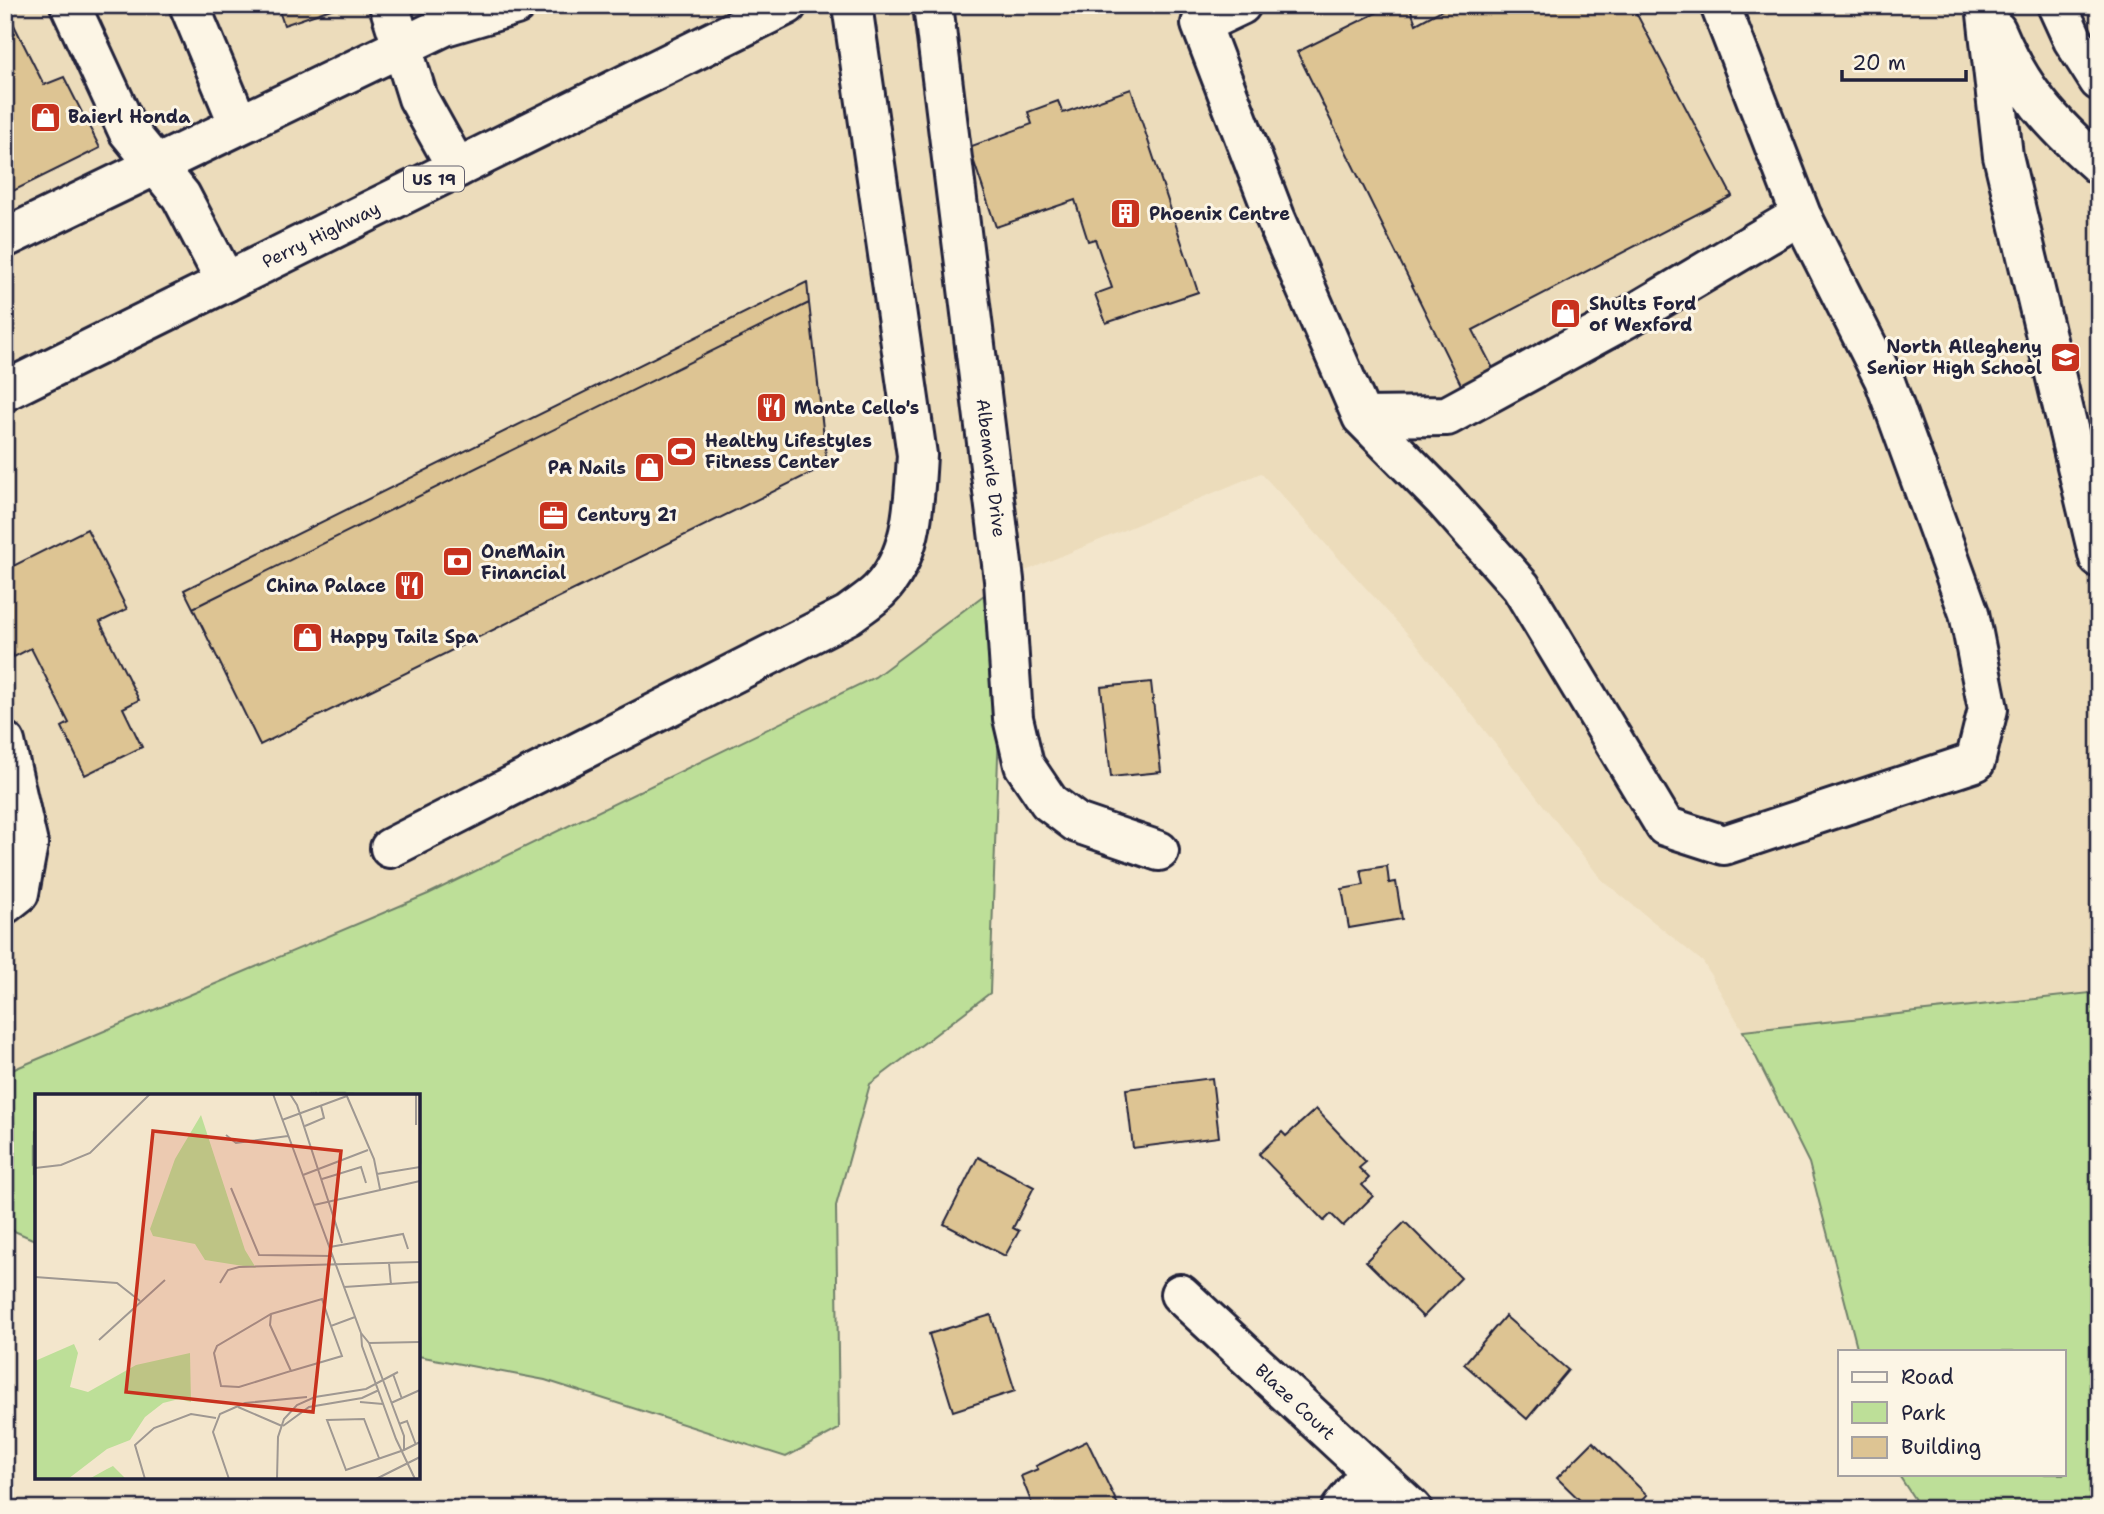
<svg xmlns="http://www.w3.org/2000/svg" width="2104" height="1514" font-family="'Shantell Sans',sans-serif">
<rect width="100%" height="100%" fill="#f3e6cc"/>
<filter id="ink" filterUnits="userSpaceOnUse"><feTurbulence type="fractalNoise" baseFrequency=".0143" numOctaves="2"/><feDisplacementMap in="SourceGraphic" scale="14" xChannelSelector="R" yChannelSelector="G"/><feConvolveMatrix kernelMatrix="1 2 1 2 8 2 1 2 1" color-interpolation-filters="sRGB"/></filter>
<g filter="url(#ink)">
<path fill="#ecdcbb" d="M5,5H2099V992L1743,1031L1703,962L1602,880L1416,643L1261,473L1004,580L875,677L428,894L5,1073Z"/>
<path fill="#bddf98" stroke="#70806a" stroke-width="2" d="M1004,580L990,993L870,1084L836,1206L839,1429L786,1457L545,1380L418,1356V1096H37V1241L5,1227V1073L428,894L875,677Z
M2099,992V1509H1921L1898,1474H2064V1351H1858L1809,1163L1743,1031Z"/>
<path fill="#ddc493" stroke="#22223b" stroke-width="2" d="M277,5H333L334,8L284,25Z
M1392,5H1409L1416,24L1451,5H1632L1732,196L1473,330L1497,376L1465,393L1297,52Z
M5,7L44,85L64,77L100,148L5,195Z
M1131,89L1198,292L1106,323L1095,294L1112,288L1095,239L1088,241L1075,200L996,227L969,147L1032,124L1028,112L1058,101L1063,113Z
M807,282L809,303L193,608L184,590Z
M809,303L827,465L260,745L193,608Z
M87,529L127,609L100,622L139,700L123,708L142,747L85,775L62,727L69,723L31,648L14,657L5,638V570Z
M1151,682L1161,772L1111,777L1101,687Z
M1387,866L1389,883L1396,882L1402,919L1349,928L1342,889L1364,885L1361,870Z
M1212,1078L1219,1137L1133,1148L1126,1089Z
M1316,1109L1366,1162L1359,1168L1369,1178L1362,1185L1373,1196L1343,1226L1331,1214L1324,1221L1259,1154L1282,1132L1286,1136Z
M978,1157L1034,1187L1013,1228L1019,1231L1005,1256L944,1224Z
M1405,1222L1461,1278L1423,1317L1366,1261Z
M991,1315L1015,1391L953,1411L929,1334Z
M1505,1316L1568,1370L1527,1419L1464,1364Z
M1087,1441L1120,1509H1034L1021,1476L1038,1469L1036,1466Z
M1593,1442L1647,1495L1634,1509H1589L1557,1478Z"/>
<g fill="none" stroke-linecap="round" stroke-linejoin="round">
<defs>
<path id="minor" d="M70,5L128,131L181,196L226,282
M189,5L239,125
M389,5L418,98L457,168
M933,5L1004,580L1013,718L1024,765L1049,802L1077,823L1159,851
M1241,5L1201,24L1275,217L1362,417L1444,500L1521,587L1665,826L1724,845L1975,762L1988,709L1969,613L1884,379L1801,215L1627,318L1447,416L1362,417
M1720,5L1801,215
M1986,5L2003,156L2099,558
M2057,5L2073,40L2099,81
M1996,30C2021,90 2051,123 2099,165
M5,238L445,26L516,5
M5,742L28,844L19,893L5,904
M390,848L848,615C858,607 870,600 879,591C914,555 914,502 917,455L852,5
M1180,1294L1412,1509
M1341,1509L1370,1472"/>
<path id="highway" d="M5,391L787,5"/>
</defs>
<use href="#minor" stroke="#22223b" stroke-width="44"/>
<use href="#highway" stroke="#22223b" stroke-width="44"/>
<use href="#minor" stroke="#fcf5e5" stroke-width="38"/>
<use href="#highway" stroke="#fcf5e5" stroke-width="38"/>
</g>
</g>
<defs>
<symbol id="shop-square" viewBox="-11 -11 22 22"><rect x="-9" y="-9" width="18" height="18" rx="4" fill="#c8321e" stroke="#fcf5e5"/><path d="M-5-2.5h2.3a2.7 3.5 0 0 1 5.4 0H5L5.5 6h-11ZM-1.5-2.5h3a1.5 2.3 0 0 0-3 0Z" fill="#fff"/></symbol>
<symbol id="building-square" viewBox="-11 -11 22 22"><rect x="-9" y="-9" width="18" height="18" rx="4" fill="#c8321e" stroke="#fcf5e5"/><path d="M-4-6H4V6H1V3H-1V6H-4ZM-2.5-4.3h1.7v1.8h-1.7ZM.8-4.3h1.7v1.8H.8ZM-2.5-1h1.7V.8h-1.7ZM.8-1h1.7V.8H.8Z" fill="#fff"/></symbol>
<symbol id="school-square" viewBox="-11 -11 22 22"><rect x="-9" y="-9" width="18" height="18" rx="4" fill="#c8321e" stroke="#fcf5e5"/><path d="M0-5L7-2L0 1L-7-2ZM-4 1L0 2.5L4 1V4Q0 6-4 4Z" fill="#fff"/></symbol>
<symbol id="restaurant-square" viewBox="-11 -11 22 22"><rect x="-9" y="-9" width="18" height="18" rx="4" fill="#c8321e" stroke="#fcf5e5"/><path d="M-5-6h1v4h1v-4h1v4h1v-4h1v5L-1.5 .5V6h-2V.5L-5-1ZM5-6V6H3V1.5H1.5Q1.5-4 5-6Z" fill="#fff"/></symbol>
<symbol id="stadium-square" viewBox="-11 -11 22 22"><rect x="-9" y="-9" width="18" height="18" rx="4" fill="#c8321e" stroke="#fcf5e5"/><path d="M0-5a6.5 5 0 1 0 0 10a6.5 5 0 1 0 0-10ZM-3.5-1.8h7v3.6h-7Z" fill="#fff"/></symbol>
<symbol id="office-square" viewBox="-11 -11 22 22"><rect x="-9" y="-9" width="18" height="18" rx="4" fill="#c8321e" stroke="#fcf5e5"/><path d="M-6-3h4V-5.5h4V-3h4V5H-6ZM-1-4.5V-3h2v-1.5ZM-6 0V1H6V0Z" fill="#fff"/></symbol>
<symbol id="bank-square" viewBox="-11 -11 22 22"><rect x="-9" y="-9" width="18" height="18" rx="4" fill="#c8321e" stroke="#fcf5e5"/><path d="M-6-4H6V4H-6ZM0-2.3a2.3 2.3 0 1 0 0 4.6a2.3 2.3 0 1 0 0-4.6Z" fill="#fff"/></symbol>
</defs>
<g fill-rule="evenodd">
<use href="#shop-square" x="28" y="100" width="35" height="35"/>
<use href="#building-square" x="1108" y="196" width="35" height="35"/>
<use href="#shop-square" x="1548" y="296" width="35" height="35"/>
<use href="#school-square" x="2048" y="340" width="35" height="35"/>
<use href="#restaurant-square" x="754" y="390" width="35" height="35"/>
<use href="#stadium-square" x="664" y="434" width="35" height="35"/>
<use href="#shop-square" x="632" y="450" width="35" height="35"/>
<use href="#office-square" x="536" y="498" width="35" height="35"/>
<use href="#bank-square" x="440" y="544" width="35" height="35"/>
<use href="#restaurant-square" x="392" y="568" width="35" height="35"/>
<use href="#shop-square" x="290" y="620" width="35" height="35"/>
</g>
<g text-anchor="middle" stroke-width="6" stroke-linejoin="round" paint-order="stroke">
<rect fill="#fcf5e5" stroke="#63616e" stroke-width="2" x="404" y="166.5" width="60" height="25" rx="5"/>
<g font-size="16" font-weight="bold" fill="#22223b">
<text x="434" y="185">US 19</text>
</g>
<g font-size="18" font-weight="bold" fill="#22223b" stroke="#fcf5e5" text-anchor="start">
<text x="68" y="123">Baierl Honda</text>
<text x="1149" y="220">Phoenix Centre</text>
<text x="1589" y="310">Shults Ford<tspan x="1589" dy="21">of Wexford</tspan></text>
<text x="2042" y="353" text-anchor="end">North Allegheny<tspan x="2042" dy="21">Senior High School</tspan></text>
<text x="794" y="414">Monte Cello's</text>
<text x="705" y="447">Healthy Lifestyles<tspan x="705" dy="21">Fitness Center</tspan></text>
<text x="626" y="474" text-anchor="end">PA Nails</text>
<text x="577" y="521">Century 21</text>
<text x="481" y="558">OneMain<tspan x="481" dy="21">Financial</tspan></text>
<text x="386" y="592" text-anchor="end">China Palace</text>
<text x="330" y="643">Happy Tailz Spa</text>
</g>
<g font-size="18" fill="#22223b" stroke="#fcf5e5">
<text transform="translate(321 235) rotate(-26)" y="6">Perry Highway</text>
<text transform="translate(991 468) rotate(83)" y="6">Albemarle Drive</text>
<text transform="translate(1295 1402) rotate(43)" y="6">Blaze Court</text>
</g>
</g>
<g transform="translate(35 1094)">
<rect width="385" height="385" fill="#f3e6cc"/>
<path d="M166,21L210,156L221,174L170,166L160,150L118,142L115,135L140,65ZM39,250L43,259L35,293L53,298L101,271L155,259L156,308L144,305L128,309L110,323L95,346L72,355L33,385H0V267ZM78,372L91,385H54L72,375Z" fill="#bddf98"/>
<path fill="none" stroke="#9f9892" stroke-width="2" d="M238,0L326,239L334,249L369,342V356M255,0L262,11L307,149M311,0L339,65L345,95M381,0V31M247,26L312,2M270,32L289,24L286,12M191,41L201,49L253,42M0,74L26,71L55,59L115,0M342,80L385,73M268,81L333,56M287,85L326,73L331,89M196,94L224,161L298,162M279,111L385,87M295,153L368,140L373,155M354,169L356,191M0,183L82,189L105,207M185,189L193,176L204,173L385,168M309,193L385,188M236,220L235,231L256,277L204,293L186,292L179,259L182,252L236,220L287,205L296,232L320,223M326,239L327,252L361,345L380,385M64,246L130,186M334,249L385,248M256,277L307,262L296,232M358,280L367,305M325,308L348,310M356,309L385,296M203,313L247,332M364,330L372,327L381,351M248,332L274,313L327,304L344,296M344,364L329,325L292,326L311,376L369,356L385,348M110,385L100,351L119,334L156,320L181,324M194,385L178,338L185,320L210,309L272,303M242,385L243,343L249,325L262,311L280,303L331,295L363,278M341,385L385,363"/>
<path fill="#c8321e" fill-opacity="0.15" stroke="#c8321e" stroke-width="3.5" d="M118,37L306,57L278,318L91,298Z"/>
<rect width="385" height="385" fill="none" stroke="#22223b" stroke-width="3.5"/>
</g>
<rect width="2104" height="1514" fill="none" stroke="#fcf5e5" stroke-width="28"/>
<rect x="14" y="14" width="2076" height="1486" fill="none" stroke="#22223b" stroke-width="2.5" filter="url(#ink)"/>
<rect x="1838" y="1350" width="228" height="126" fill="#fcf5e5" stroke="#a5a1a1" stroke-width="2"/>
<rect x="1852" y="1372" width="35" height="10" fill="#fcf5e5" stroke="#a5a1a1" stroke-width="2"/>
<text x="1901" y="1384" font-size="21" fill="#22223b">Road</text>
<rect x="1852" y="1402" width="35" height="21" fill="#bddf98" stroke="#a5a1a1" stroke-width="2"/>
<text x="1901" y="1420" font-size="21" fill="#22223b">Park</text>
<rect x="1852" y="1437" width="35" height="21" fill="#ddc493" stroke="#a5a1a1" stroke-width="2"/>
<text x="1901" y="1454" font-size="21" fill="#22223b">Building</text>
<path d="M1842 70v10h124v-10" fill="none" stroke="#22223b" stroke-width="3.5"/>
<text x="1852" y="70" font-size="21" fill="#22223b" stroke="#fcf5e5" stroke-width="5" paint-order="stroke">20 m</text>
</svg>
